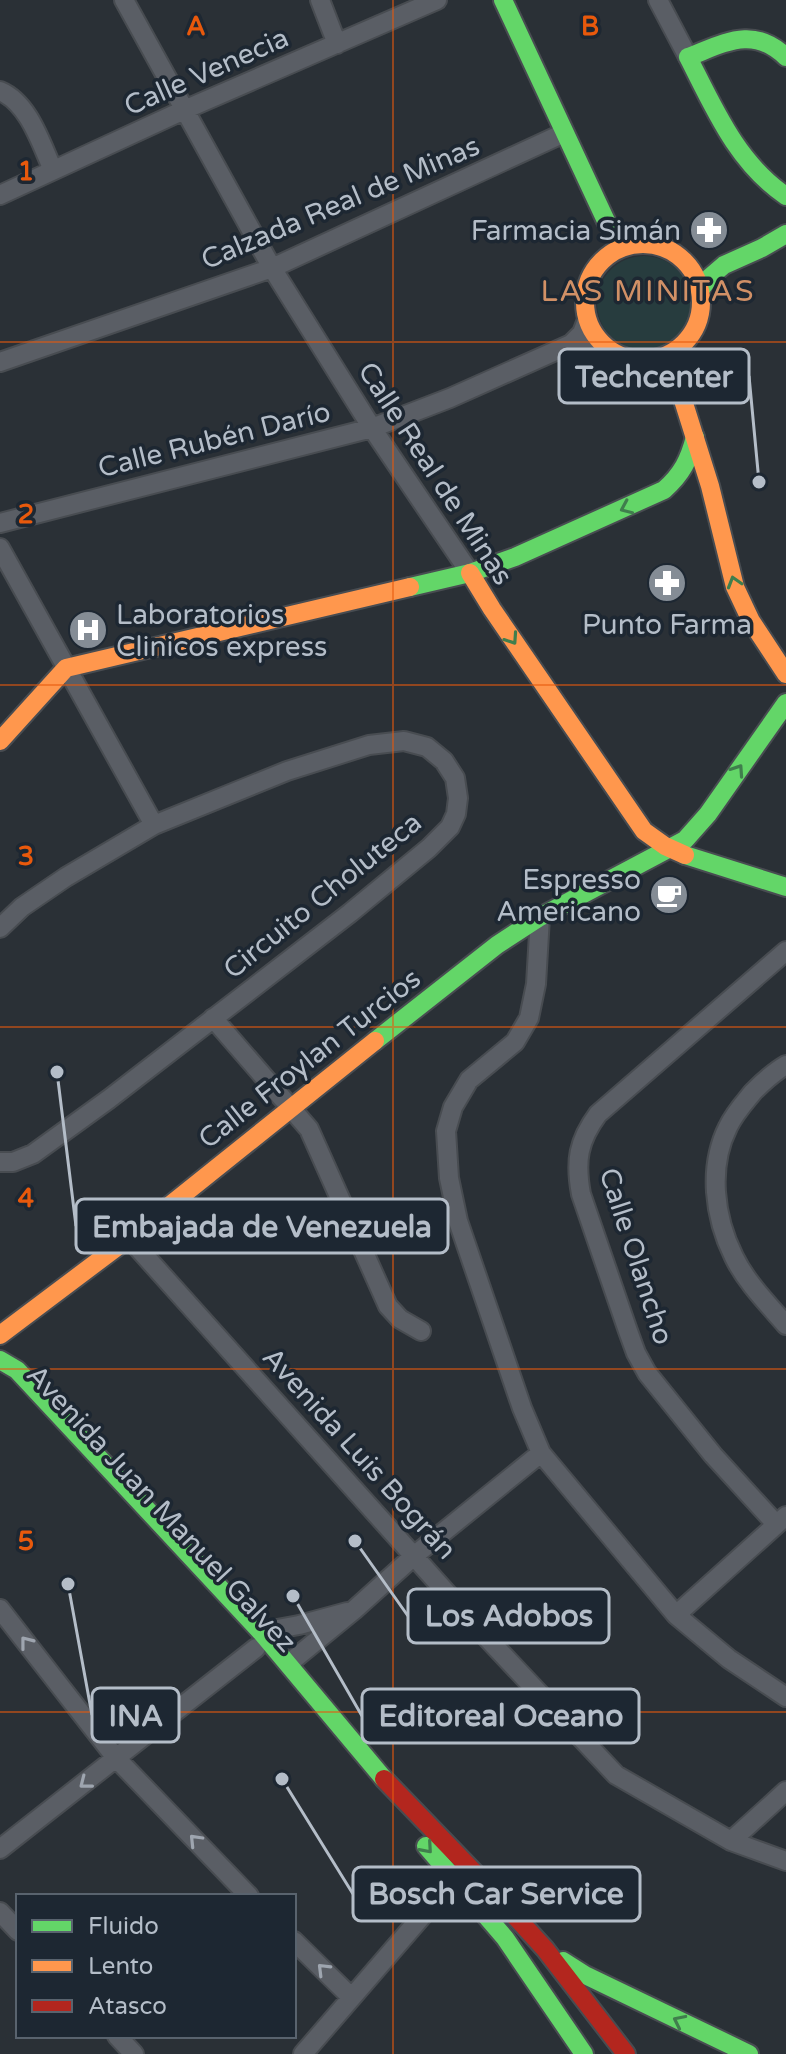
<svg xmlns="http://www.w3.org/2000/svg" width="786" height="2054" font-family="'Varela Round',sans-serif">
<rect width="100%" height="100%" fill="#2a3036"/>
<path fill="#273c3e" d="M597 303a47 47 0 1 1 94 0a47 47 0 1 1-94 0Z"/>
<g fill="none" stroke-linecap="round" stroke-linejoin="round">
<defs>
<path id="street" d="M124,0L272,268L372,428L470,573
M320,0L337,44
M658,0L688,57
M0,91C29,103 41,144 53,170
M0,195L184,110L437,0
M571,344L582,333L587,320
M0,362L272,268L564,133
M0,523L372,428L450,398L571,344L587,342L603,344
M0,548L154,825
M540,917L536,984L529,1018L515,1042L469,1080L453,1107L446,1131L449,1178L458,1221L522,1408L541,1453L676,1615L729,1659L786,1697
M0,928L22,907L66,877L154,825L287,771L369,745L404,741L427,747L444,761L455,778L458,798L456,814L450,827L429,848L350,913L109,1099L33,1154L13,1162H0
M213,1018L309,1129L388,1306L400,1319L421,1331
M786,1065C774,1072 763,1082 753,1092C744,1103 734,1114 728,1127C708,1167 714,1217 734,1257C746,1282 768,1304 786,1325
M129,1238L488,1639L616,1775L731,1841L786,1861
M776,1524L713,1455L647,1373L636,1353L628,1331L581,1194C575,1161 578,1141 598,1114L786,951
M0,1609L116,1758L249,1896
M676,1615L786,1516
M261,1632L299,1625L347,1612
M288,1664L354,1610L415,1555L541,1453
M731,1841L786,1791
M0,1849L256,1648
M0,1912L18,1931
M294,1941L351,1997
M117,2036L134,2054
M303,2054L454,1879"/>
<path id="fast" d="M503,0L607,223L619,237L638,244
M786,57C753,25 725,43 688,57C714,108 737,163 786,196
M700,290L710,277L724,265L762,248L786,234
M410,587L470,573L515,557L664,490C682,474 689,460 695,437
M685,855L786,887
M375,1041L497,945L540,917L685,840L708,814L786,703
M0,1360L17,1370L261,1632L384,1779
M426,1846L505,1938L584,2054
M563,1961L585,1975L749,2054"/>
<path id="slow" d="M585 302a58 58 0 1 1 116 0a58 58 0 1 1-116 0Z
M680,347L677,362V381L710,486L735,587L751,621L786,674
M470,573L492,609L644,831L665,846L685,855
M0,741L66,668L410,587
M0,1335L129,1238L375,1041"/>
<path id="jam" d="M384,1779L495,1894L545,1949L626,2054"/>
</defs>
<use href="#street" stroke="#484c51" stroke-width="22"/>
<use href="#fast" stroke="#484c51" stroke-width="22"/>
<use href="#slow" stroke="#484c51" stroke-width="22"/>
<use href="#jam" stroke="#484c51" stroke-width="22"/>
<use href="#street" stroke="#5a5e65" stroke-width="18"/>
<use href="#fast" stroke="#63d668" stroke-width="18"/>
<use href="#slow" stroke="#ff974d" stroke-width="18"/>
<use href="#jam" stroke="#b3261e" stroke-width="18"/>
</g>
<defs><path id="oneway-chevron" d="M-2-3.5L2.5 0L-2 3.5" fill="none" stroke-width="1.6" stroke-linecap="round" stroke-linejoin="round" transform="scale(2)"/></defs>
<g stroke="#407e4d">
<use href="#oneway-chevron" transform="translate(626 508) rotate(156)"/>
<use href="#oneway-chevron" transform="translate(734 582) rotate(-107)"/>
<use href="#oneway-chevron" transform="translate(512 639) rotate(56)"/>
<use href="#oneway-chevron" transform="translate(738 770) rotate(-56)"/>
<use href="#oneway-chevron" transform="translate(427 1848) rotate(49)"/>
<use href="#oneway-chevron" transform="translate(679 2021) rotate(-154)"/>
</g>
<g stroke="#9ea5af">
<use href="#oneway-chevron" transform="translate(26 1642) rotate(-128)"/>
<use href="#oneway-chevron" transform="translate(85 1783) rotate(142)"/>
<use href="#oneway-chevron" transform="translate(195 1840) rotate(-134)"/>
<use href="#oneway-chevron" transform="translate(323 1969) rotate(-135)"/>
</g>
<path fill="none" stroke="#e8590c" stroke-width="2" stroke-opacity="0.55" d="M393,0V2054M0,342H786M0,685H786M0,1027H786M0,1369H786M0,1712H786"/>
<defs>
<symbol id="pharmacy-disc" viewBox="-11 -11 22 22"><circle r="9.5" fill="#848c95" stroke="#1d2732"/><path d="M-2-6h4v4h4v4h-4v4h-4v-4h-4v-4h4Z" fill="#fff"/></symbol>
<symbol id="hospital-disc" viewBox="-11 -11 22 22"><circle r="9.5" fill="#848c95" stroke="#1d2732"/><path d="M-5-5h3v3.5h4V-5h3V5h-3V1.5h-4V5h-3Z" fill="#fff"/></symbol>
<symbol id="cafe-disc" viewBox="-11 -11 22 22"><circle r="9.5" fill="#848c95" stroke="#1d2732"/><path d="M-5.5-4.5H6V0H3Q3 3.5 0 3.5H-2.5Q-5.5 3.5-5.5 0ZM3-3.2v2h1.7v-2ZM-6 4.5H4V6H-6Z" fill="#fff"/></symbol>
</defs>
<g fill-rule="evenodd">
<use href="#pharmacy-disc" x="687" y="208" width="44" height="44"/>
<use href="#pharmacy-disc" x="645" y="561" width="44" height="44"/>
<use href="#hospital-disc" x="66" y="608" width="44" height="44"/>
<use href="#cafe-disc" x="647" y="873" width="44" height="44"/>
</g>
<g text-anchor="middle" stroke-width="7" stroke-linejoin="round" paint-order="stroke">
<g font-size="28" fill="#b4bdc8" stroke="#1d2732">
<text transform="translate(206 71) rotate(-24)" y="10">Calle Venecia</text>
<text transform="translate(340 202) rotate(-23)" y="10">Calzada Real de Minas</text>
<text transform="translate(214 439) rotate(-14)" y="10">Calle Rubén Darío</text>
<text transform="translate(436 473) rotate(57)" y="10">Calle Real de Minas</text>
<text transform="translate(322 895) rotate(-39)" y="10">Circuito Choluteca</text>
<text transform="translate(309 1058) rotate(-38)" y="10">Calle Froylan Turcios</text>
<text transform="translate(637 1256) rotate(72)" y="10">Calle Olancho</text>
<text transform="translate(360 1453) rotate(48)" y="10">Avenida Luis Bográn</text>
<text transform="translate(162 1508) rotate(47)" y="10">Avenida Juan Manuel Galvez</text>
</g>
<g font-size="28" fill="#b4bdc8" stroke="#1d2732" text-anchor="end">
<text x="681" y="240">Farmacia Simán</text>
<text x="116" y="624" text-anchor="start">Laboratorios<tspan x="116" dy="32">Clinicos express</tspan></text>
<text x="667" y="634" text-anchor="middle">Punto Farma</text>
<text x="641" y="889">Espresso<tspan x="641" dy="32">Americano</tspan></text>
</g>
<g font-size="30" letter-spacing="2" fill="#d19066" stroke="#1d2732">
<text x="648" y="301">LAS MINITAS</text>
</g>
</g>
<g font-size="26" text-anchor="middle" font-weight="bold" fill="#e8590c" stroke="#1d2732" stroke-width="7" stroke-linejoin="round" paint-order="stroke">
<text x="196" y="35">A</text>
<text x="590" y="35">B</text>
<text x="26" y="180">1</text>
<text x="26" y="523">2</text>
<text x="26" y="865">3</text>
<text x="26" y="1207">4</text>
<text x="26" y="1550">5</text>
</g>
<path fill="none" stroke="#b4bdc8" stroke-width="3" d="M759 482L749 376M57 1072L76 1226M355 1541L408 1616M68 1584L92 1715M293 1596L362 1716M282 1779L353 1894"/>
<g fill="#b4bdc8" stroke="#1d2732" stroke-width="3">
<circle cx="759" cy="482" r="8"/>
<circle cx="57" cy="1072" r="8"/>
<circle cx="355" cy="1541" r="8"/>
<circle cx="68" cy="1584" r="8"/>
<circle cx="293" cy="1596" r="8"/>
<circle cx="282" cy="1779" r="8"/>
</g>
<g fill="#1d2732" stroke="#b4bdc8" stroke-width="3">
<rect x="559" y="349" width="190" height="54" rx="8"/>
<rect x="76" y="1199" width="372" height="54" rx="8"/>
<rect x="408" y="1589" width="201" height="54" rx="8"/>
<rect x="92" y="1688" width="87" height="54" rx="8"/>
<rect x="362" y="1689" width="277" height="54" rx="8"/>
<rect x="353" y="1867" width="287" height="54" rx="8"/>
</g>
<g font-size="30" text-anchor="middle" font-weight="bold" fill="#b4bdc8">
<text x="654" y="387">Techcenter</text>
<text x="262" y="1237">Embajada de Venezuela</text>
<text x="509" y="1626">Los Adobos</text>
<text x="136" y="1726">INA</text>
<text x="501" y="1726">Editoreal Oceano</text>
<text x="496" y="1904">Bosch Car Service</text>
</g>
<rect x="16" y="1894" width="280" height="144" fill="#1d2732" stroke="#59636e" stroke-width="2"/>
<rect x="32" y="1920" width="40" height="12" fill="#63d668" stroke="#59636e" stroke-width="2"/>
<text x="88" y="1934" font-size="24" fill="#b4bdc8">Fluido</text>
<rect x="32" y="1960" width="40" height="12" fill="#ff974d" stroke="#59636e" stroke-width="2"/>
<text x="88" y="1974" font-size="24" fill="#b4bdc8">Lento</text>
<rect x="32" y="2000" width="40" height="12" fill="#b3261e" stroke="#59636e" stroke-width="2"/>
<text x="88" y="2014" font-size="24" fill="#b4bdc8">Atasco</text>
</svg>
